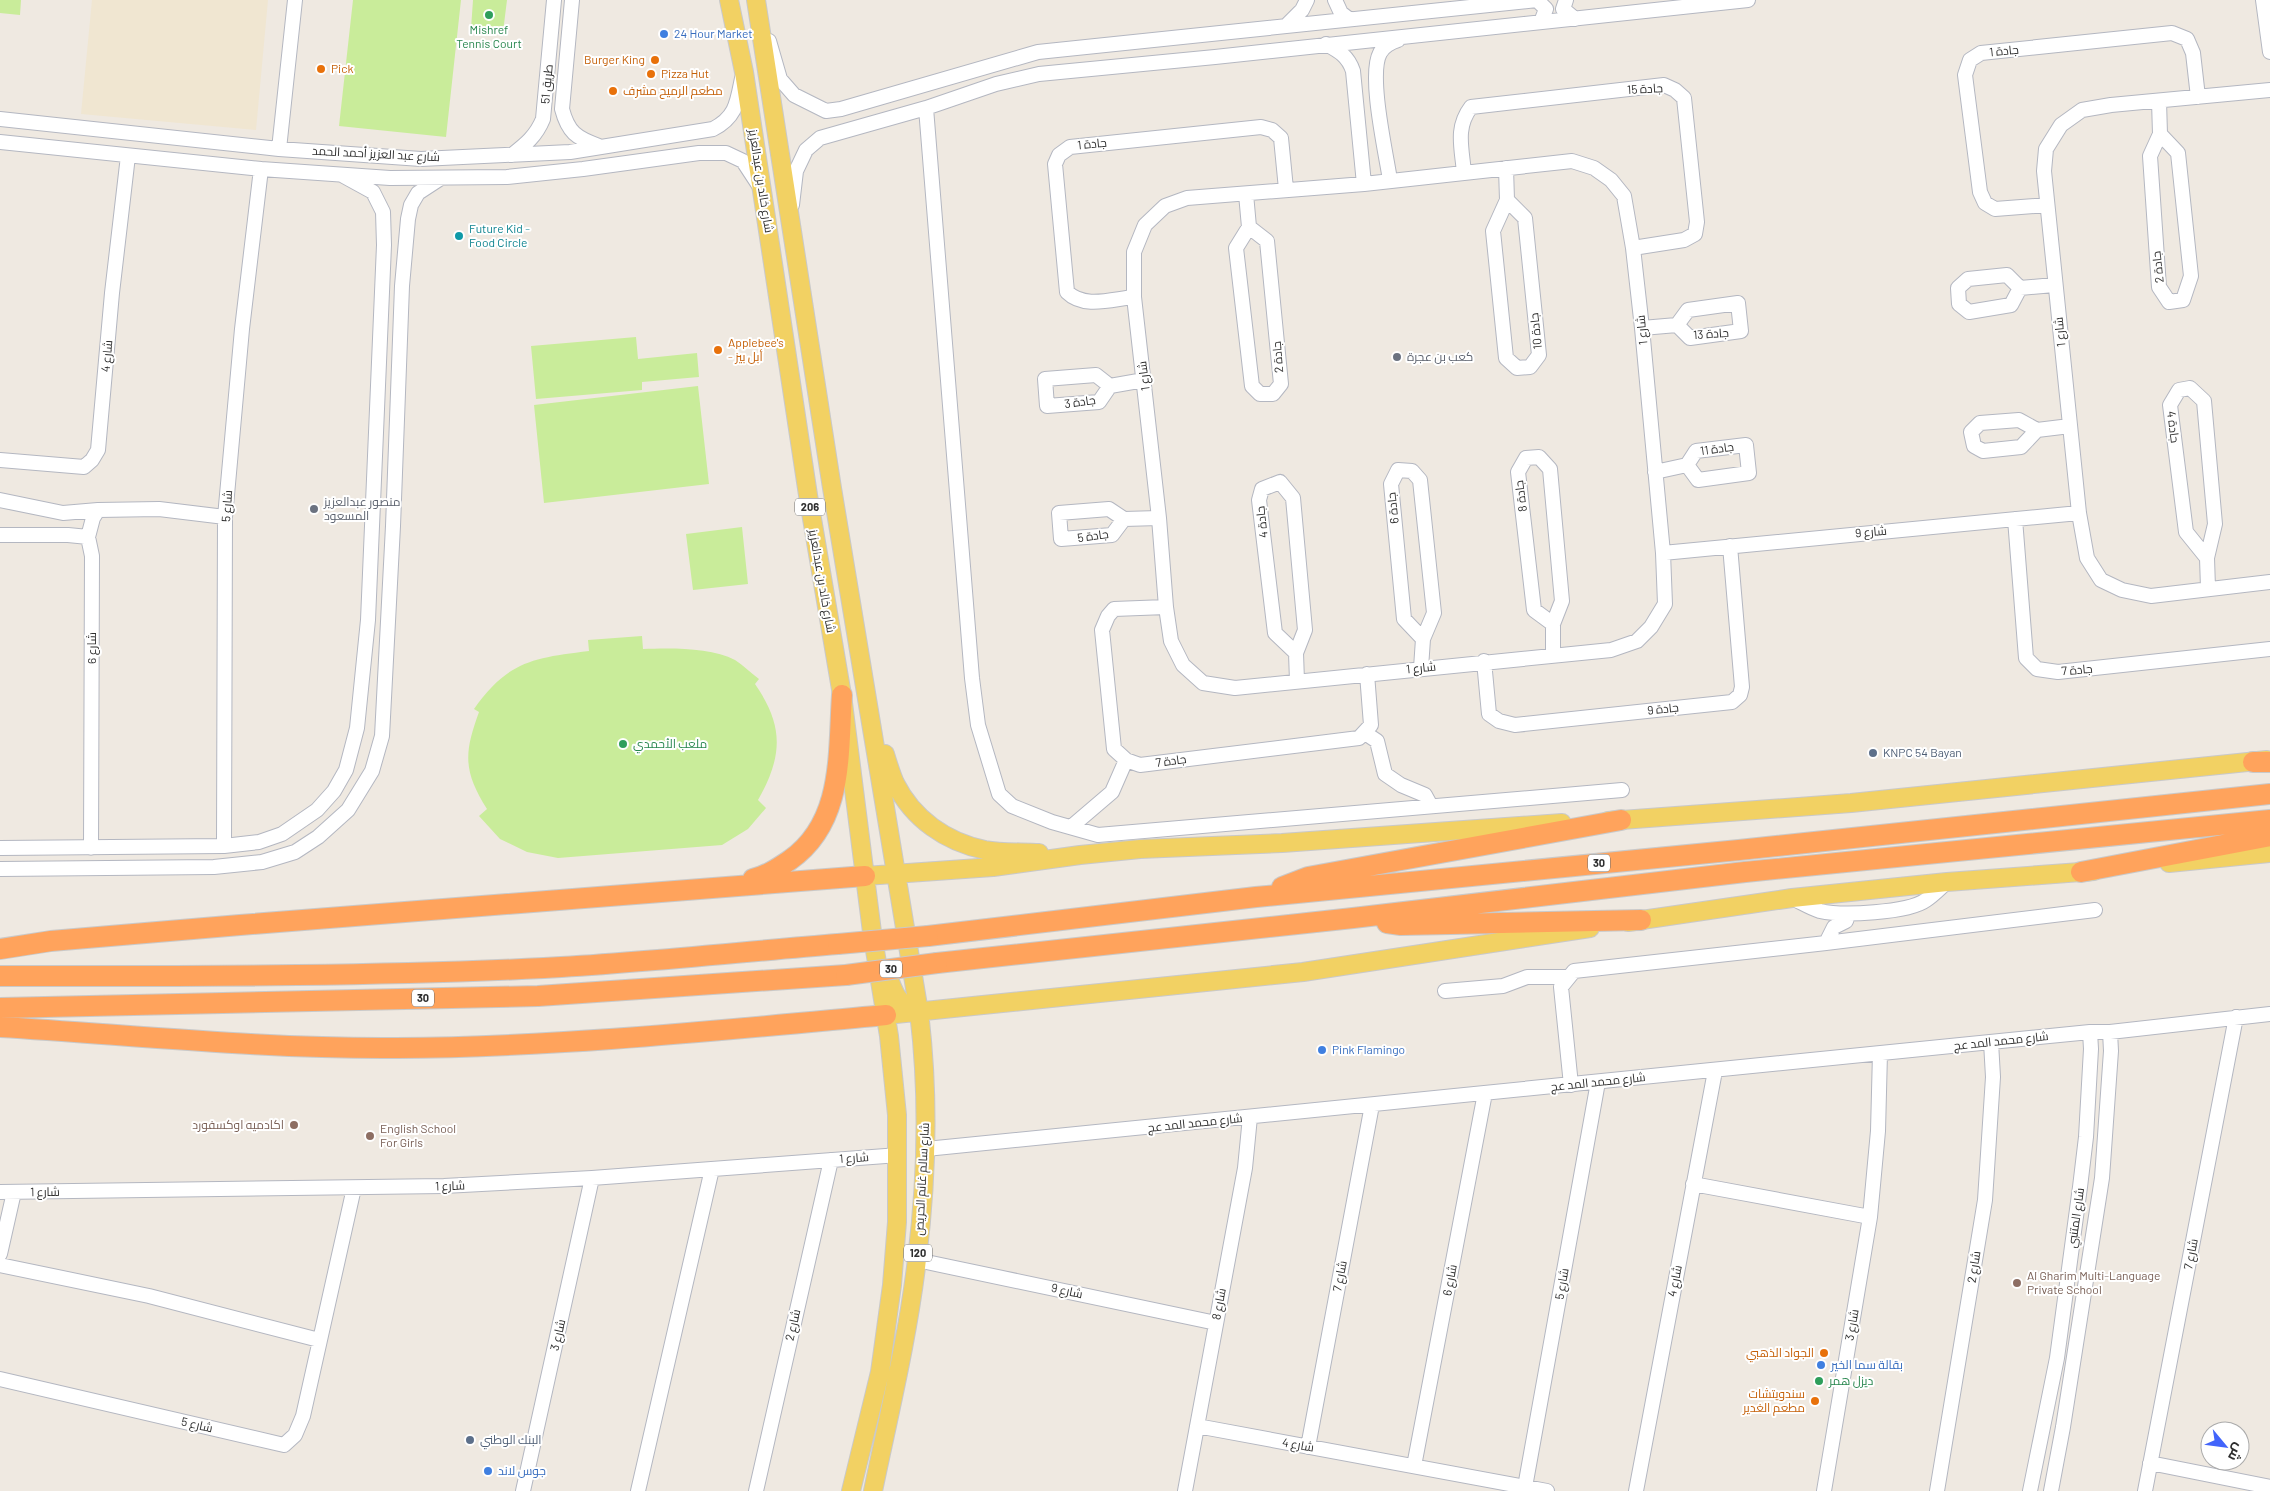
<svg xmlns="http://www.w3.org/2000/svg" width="2270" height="1491" font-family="Barlow,Cairo,sans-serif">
<rect width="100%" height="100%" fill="#efe9e1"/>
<path fill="#f0e6d1" d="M92,0H268L256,130L81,114Z"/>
<path fill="#c9ec9a" d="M0,0H21L20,15L0,13Z
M353,0H461L446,137L339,126Z
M473,0H507L503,32L471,29Z
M636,337L638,359L697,353L699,377L642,382V390L536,399L531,346Z
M698,386L709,484L544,503L534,405Z
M742,527L748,584L693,590L686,534Z
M642,636L643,649C669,648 711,647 735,660C743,665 751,673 759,679L755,684C784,726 783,756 758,800L766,808L748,829L722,845L558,858L527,852L500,839L479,816L487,809C463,771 464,753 479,712L474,709C508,661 533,658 589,651L588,640Z"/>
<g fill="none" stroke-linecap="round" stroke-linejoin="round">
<defs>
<path id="minor" d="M572,0L562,109C568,132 576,138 599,146
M1335,0L1341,13L1349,19
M1537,0L1546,9L1541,22
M1566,0L1563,9L1575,19
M2263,0L2270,52
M1288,24L1302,10L1307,0
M769,41L780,79L794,95L826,111L841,109L1038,52L1537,0
M1326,44C1339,51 1348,56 1353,71L1364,184
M2270,90L2111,105L2082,110L2061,125L2046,149L2044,171L2079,513L2087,558L2101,580L2122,590L2151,596L2270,582
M2159,101L2160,134L2150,156L2159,287L2169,302L2183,300L2191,276L2178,153L2160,134
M926,108L972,678L978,725L999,794L1012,806L1052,822L1098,835L1622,790
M0,119L279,149L421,159L570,152L713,129C736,117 737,103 742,78
M0,142L261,169L390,178L507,177L583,169L699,153H726L743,161L760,187
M279,149L295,0
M512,155C526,144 536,136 543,119L554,0
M1572,161L1594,168L1611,180L1624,196L1633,248L1642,328L1663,553L1665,604L1651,627L1637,641L1611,650L1235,688L1203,683L1183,665L1171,641L1166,607L1159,518L1134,297V252L1145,225L1165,206L1187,198L1364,184Z
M1506,168L1507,200L1493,231L1506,358L1517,368L1530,367L1539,355L1525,218L1507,200
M1464,173C1462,148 1455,128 1471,107L1664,85L1675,90L1684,98L1697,222L1695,234L1684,240L1633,248
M1390,180C1386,153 1368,75 1380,53C1383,47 1391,42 1398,40
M1246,194L1249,227L1236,248L1252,386L1260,394H1273L1281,384L1267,241L1249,227
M792,205L796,171L806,150L820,138L926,108L996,84L1039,74L1215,57L1748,0
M2047,205L1995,209L1985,203L1980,192L1965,75L1970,60L1981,53L2172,33L2187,39L2193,53L2198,97
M2020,288L2011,305L1969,312L1959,304L1958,288L1968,279L2007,275L2020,288L2054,285
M1134,297C1112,299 1084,309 1067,292L1055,164L1059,155L1070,147L1261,127L1272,130L1281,138L1286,189
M1738,303L1741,331L1690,338L1677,325L1688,310Z
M1642,328L1677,325
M1110,386L1099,402L1047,406L1045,379L1096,375L1110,386L1144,380
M2037,430L2021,447L1983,451L1974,446L1971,432L1980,423L2019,420L2037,430L2070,426
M0,460L84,467L92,460L98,450L112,293L128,156
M1655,472L1687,465L1696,451L1746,445L1749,473L1698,480L1687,465
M0,500L63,513L98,510L159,509L225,517
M1124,519L1112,535L1061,539L1059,513L1109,509L1124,519L1159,518
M2015,519L2026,658L2037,669L2058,672L2270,649
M0,535H68L88,537L92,556L91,848
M88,537L93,518L98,510
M1663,553L2079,513
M2207,558L2215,524L2204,401L2190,388L2179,390L2170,405L2186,532L2207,558L2208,588
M1166,607L1114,609L1108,616L1102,630L1114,749L1126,760L1140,765L1359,738L1371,725L1367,674
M1553,624L1534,610L1518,472L1526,458L1539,457L1550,469L1562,601L1553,624V655
M1296,653L1275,633L1259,500L1262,489L1280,482L1293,498L1305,630L1296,653L1297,681
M1484,661L1489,714L1499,721L1515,725L1732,702L1740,695L1742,687L1730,546
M1421,668L1423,639L1434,613L1420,480L1412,471L1398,470L1391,484L1404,619L1423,639
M1365,733L1377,741L1385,774L1401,785L1425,795L1431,806
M1071,827L1112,792L1126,760
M224,846L225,517L242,329L261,169
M0,848L224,846L259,842L282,834L317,810L334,791L346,770L357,728L368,620L384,245L383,212L373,192L342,175
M0,869L214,867L262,862L295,852L318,837L348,810L372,771L382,736L393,526L402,286L408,219L411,205L418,193L441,178
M1792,898C1801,902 1810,908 1820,911C1842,916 1908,913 1926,900C1934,895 1940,888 1947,882
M1826,943L1834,927L1846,921L1848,915
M1445,991L1503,986L1527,977H1568
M1571,1085L1561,987L1574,971L1826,943L2095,910
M926,1149L2090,1032H2110L2270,1014
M1693,1184L1870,1217
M0,1192L444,1186L592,1178L899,1155
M0,1254L14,1192
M917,1260L1216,1323
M0,1265L149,1296L319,1340
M0,1379L284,1445L295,1435L303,1416L354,1188
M1197,1426L1547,1491
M1308,1447L1372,1105
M2150,1463L2270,1487
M1414,1466L1485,1093
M1525,1487L1598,1082
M523,1491L592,1178
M638,1491L712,1169
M756,1491L831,1160
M1185,1491L1245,1168L1250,1117
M1636,1491L1715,1071
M1824,1491L1870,1217L1878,1131L1880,1053
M1937,1491L1985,1200L1993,1077L1991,1042
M2030,1491L2057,1358L2080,1187L2086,1137L2091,1049L2090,1032
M2051,1491L2063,1427L2102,1178L2111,1051L2110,1032
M2145,1491L2236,1017"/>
<path id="major" d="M729,0L744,72L808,495L842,695L872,932L889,1036L897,1115V1222L892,1285L880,1372L851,1491
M756,0L832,488L919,1012C929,1094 927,1177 917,1259C908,1337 889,1414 873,1491
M885,754C888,764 891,774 895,783C913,819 946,842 985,850C1002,853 1022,852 1039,853
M1608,821L1851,803L2267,760
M2169,863L2270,853
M865,876L993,867L1080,855L1140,849L1282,843L1562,823
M1628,922L1792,898L1947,882L2094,871
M887,973C893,991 898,1006 918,1012
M886,1015L1303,972L1590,928"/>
<path id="highway" d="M2253,762H2270
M2081,872L2270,836
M753,879C768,875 778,868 790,860C844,822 838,754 842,695
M1282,887L1308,877L1621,820
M1387,923L1401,925L1641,920
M928,936L1256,897L1739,850L2270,794
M0,949L51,941L240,925L865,876
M937,963L1353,918L1745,872L2270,820
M0,976C181,976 363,977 544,968C642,963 740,952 838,944
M0,1008L538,996L846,975
M0,1027C132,1035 264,1049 396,1048C560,1047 723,1030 886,1015"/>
</defs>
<use href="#minor" stroke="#b4b7c1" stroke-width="16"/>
<use href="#major" stroke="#c9c9c9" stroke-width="20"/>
<use href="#highway" stroke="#c9c9c9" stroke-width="22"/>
<use href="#minor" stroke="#fff" stroke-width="14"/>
<use href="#major" stroke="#f2d163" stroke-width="18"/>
<use href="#highway" stroke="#ffa35c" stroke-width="20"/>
<defs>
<path id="highway-bridge" d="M838,944L928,936
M846,975L937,963"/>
</defs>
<use href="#highway-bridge" stroke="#c9c9c9" stroke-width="22" stroke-linecap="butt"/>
<use href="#highway-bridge" stroke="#ffa35c" stroke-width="20"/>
</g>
<g fill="#2e9e5b" stroke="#fff" stroke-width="2">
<circle cx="489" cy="15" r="5"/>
<circle cx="623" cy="744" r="5"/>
<circle cx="1819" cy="1381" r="5"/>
</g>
<g fill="#3f7fe0" stroke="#fff" stroke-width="2">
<circle cx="664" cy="34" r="5"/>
<circle cx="1322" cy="1050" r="5"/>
<circle cx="1821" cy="1365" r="5"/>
<circle cx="488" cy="1471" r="5"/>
</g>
<g fill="#e8710a" stroke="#fff" stroke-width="2">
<circle cx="655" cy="60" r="5"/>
<circle cx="321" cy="69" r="5"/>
<circle cx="651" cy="74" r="5"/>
<circle cx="613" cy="91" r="5"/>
<circle cx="718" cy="350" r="5"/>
<circle cx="1824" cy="1353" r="5"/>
<circle cx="1815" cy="1401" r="5"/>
</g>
<circle fill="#0f9aa8" stroke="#fff" stroke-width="2" cx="459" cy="236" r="5"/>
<g fill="#6b7280" stroke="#fff" stroke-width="2">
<circle cx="1397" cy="357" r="5"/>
<circle cx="314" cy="509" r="5"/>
</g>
<g fill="#5c6f8a" stroke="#fff" stroke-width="2">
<circle cx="1873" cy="753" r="5"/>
<circle cx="470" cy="1440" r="5"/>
</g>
<g fill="#8d6e63" stroke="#fff" stroke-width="2">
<circle cx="294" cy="1125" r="5"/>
<circle cx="370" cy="1136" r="5"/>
<circle cx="2017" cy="1283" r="5"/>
</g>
<g text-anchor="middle" stroke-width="4" stroke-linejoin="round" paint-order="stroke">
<g fill="#fff" stroke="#6d6d6d" stroke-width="1">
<rect x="795" y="498.5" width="30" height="17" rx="4"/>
<rect x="1588" y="854.5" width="22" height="17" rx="4"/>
<rect x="880" y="960.5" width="22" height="17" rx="4"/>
<rect x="412" y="989.5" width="22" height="17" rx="4"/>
<rect x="904" y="1244.5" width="28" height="17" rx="4"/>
</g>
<g font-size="11" font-weight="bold" fill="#2e2e2e">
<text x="810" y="511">206</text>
<text x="1599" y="867">30</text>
<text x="891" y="973">30</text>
<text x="423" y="1002">30</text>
<text x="918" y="1257">120</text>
</g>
<g font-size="12" fill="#27864d" stroke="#fff" text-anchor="start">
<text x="489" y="34" text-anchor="middle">Mishref<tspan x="489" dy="14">Tennis Court</tspan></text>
<text x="633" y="748">ملعب الأحمدي</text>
<text x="1829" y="1385">ديزل همر</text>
</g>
<g font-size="12" fill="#366cbe" stroke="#fff" text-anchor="start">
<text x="674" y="38">24 Hour Market</text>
<text x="1332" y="1054">Pink Flamingo</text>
<text x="1831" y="1369">بقالة سما الخير</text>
<text x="498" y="1475">جوس لاند</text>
</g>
<g font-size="12" fill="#2e2e2e" stroke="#fff">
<text transform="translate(2004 51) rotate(-6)" y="4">جادة 1</text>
<text transform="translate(547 84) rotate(-85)" y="4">طريق 51</text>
<text transform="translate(1645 89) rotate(-3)" y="4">جادة 15</text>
<text transform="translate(1092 144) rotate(-6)" y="4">جادة 1</text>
<text transform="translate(376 154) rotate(3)" y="4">شارع عبد العزيز أحمد الحمد</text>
<text transform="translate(761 181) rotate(81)" y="4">شارع خالد بن عبدالعزيز</text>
<text transform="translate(2158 267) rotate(-96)" y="4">جادة 2</text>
<text transform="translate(1642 330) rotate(-96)" y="4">شارع 1</text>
<text transform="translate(1536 331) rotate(-96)" y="4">جادة 10</text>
<text transform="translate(2060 332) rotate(-96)" y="4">شارع 1</text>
<text transform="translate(1711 334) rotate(-4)" y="4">جادة 13</text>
<text transform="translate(107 356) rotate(-85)" y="4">شارع 4</text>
<text transform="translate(1278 357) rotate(-95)" y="4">جادة 2</text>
<text transform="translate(1144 376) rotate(-97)" y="4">شارع 1</text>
<text transform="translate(1080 402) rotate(-8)" y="4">جادة 3</text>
<text transform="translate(2173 427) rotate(83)" y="4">جادة 4</text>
<text transform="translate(1717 449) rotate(-8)" y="4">جادة 11</text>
<text transform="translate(1521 496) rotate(-97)" y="4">جادة 8</text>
<text transform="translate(227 506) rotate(-86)" y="4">شارع 5</text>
<text transform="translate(1393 508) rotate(-96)" y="4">جادة 6</text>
<text transform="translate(1262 522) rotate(-96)" y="4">جادة 4</text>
<text transform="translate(1871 532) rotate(-5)" y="4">شارع 9</text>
<text transform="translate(1093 536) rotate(-8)" y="4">جادة 5</text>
<text transform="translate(822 581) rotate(80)" y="4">شارع خالد بن عبدالعزيز</text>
<text transform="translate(92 648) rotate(-90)" y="4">شارع 6</text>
<text transform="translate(1421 668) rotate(-6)" y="4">شارع 1</text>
<text transform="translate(2077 670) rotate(-5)" y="4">جادة 7</text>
<text transform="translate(1663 709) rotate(-6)" y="4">جادة 9</text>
<text transform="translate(1171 761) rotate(-8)" y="4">جادة 7</text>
<text transform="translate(2001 1041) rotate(-6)" y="4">شارع محمد المد عج</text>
<text transform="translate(1598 1082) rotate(-6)" y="4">شارع محمد المد عج</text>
<text transform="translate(1195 1123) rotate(-6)" y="4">شارع محمد المد عج</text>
<text transform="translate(854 1158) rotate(-4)" y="4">شارع 1</text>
<text transform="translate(922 1179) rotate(-87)" y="4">شارع سالم غانم الحريص</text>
<text transform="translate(450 1186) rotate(-2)" y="4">شارع 1</text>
<text transform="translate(45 1192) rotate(-1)" y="4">شارع 1</text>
<text transform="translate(2076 1218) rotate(-82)" y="4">شارع المتنبي</text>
<text transform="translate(2191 1254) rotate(-79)" y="4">شارع 7</text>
<text transform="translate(1974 1267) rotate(-81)" y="4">شارع 2</text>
<text transform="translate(1340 1276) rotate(-79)" y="4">شارع 7</text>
<text transform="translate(1450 1280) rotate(-79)" y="4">شارع 6</text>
<text transform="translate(1675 1281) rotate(-79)" y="4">شارع 4</text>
<text transform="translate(1562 1284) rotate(-80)" y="4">شارع 5</text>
<text transform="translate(1067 1291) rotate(12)" y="4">شارع 9</text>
<text transform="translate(1219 1304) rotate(-79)" y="4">شارع 8</text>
<text transform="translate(793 1325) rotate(-77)" y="4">شارع 2</text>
<text transform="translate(1852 1325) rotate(-80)" y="4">شارع 3</text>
<text transform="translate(558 1335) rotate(-77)" y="4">شارع 3</text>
<text transform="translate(197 1425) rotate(13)" y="4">شارع 5</text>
<text transform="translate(1298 1445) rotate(10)" y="4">شارع 4</text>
</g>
<g font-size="12" fill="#c56008" stroke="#fff" text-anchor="start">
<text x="645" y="64" text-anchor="end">Burger King</text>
<text x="331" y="73">Pick</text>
<text x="661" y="78">Pizza Hut</text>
<text x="623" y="95">مطعم الرميح مشرف</text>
<text x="728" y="347">Applebee's<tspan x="728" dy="14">- أبل بيز</tspan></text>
<text x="1814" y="1357" text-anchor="end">الجواد الذهبي</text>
<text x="1805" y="1398" text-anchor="end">سندويتشات<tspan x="1805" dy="14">مطعم الغدير</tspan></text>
</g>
<g font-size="12" fill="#0d838f" stroke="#fff" text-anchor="start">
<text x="469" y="233">Future Kid -<tspan x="469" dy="14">Food Circle</tspan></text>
</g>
<g font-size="12" fill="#5b616d" stroke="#fff" text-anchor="start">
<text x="1407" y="361">كعب بن عجرة</text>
<text x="324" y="506">منصور عبدالعزيز<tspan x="324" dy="14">المسعود</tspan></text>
</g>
<g font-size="12" fill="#4e5e75" stroke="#fff" text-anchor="start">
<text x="1883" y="757">KNPC 54 Bayan</text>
<text x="480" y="1444">البنك الوطني</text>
</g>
<g font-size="12" fill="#785e54" stroke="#fff" text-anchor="start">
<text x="284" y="1129" text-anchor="end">اكادميه اوكسفورد</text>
<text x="380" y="1133">English School<tspan x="380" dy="14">For Girls</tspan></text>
<text x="2027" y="1280">Al Gharim Multi-Language<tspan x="2027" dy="14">Private School</tspan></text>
</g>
</g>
<g transform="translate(2225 1446) rotate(119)"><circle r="24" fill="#ffffff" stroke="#ababab"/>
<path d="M0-4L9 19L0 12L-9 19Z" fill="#4264fb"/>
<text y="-8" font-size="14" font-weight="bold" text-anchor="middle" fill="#2e2e2e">ش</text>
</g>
</svg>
